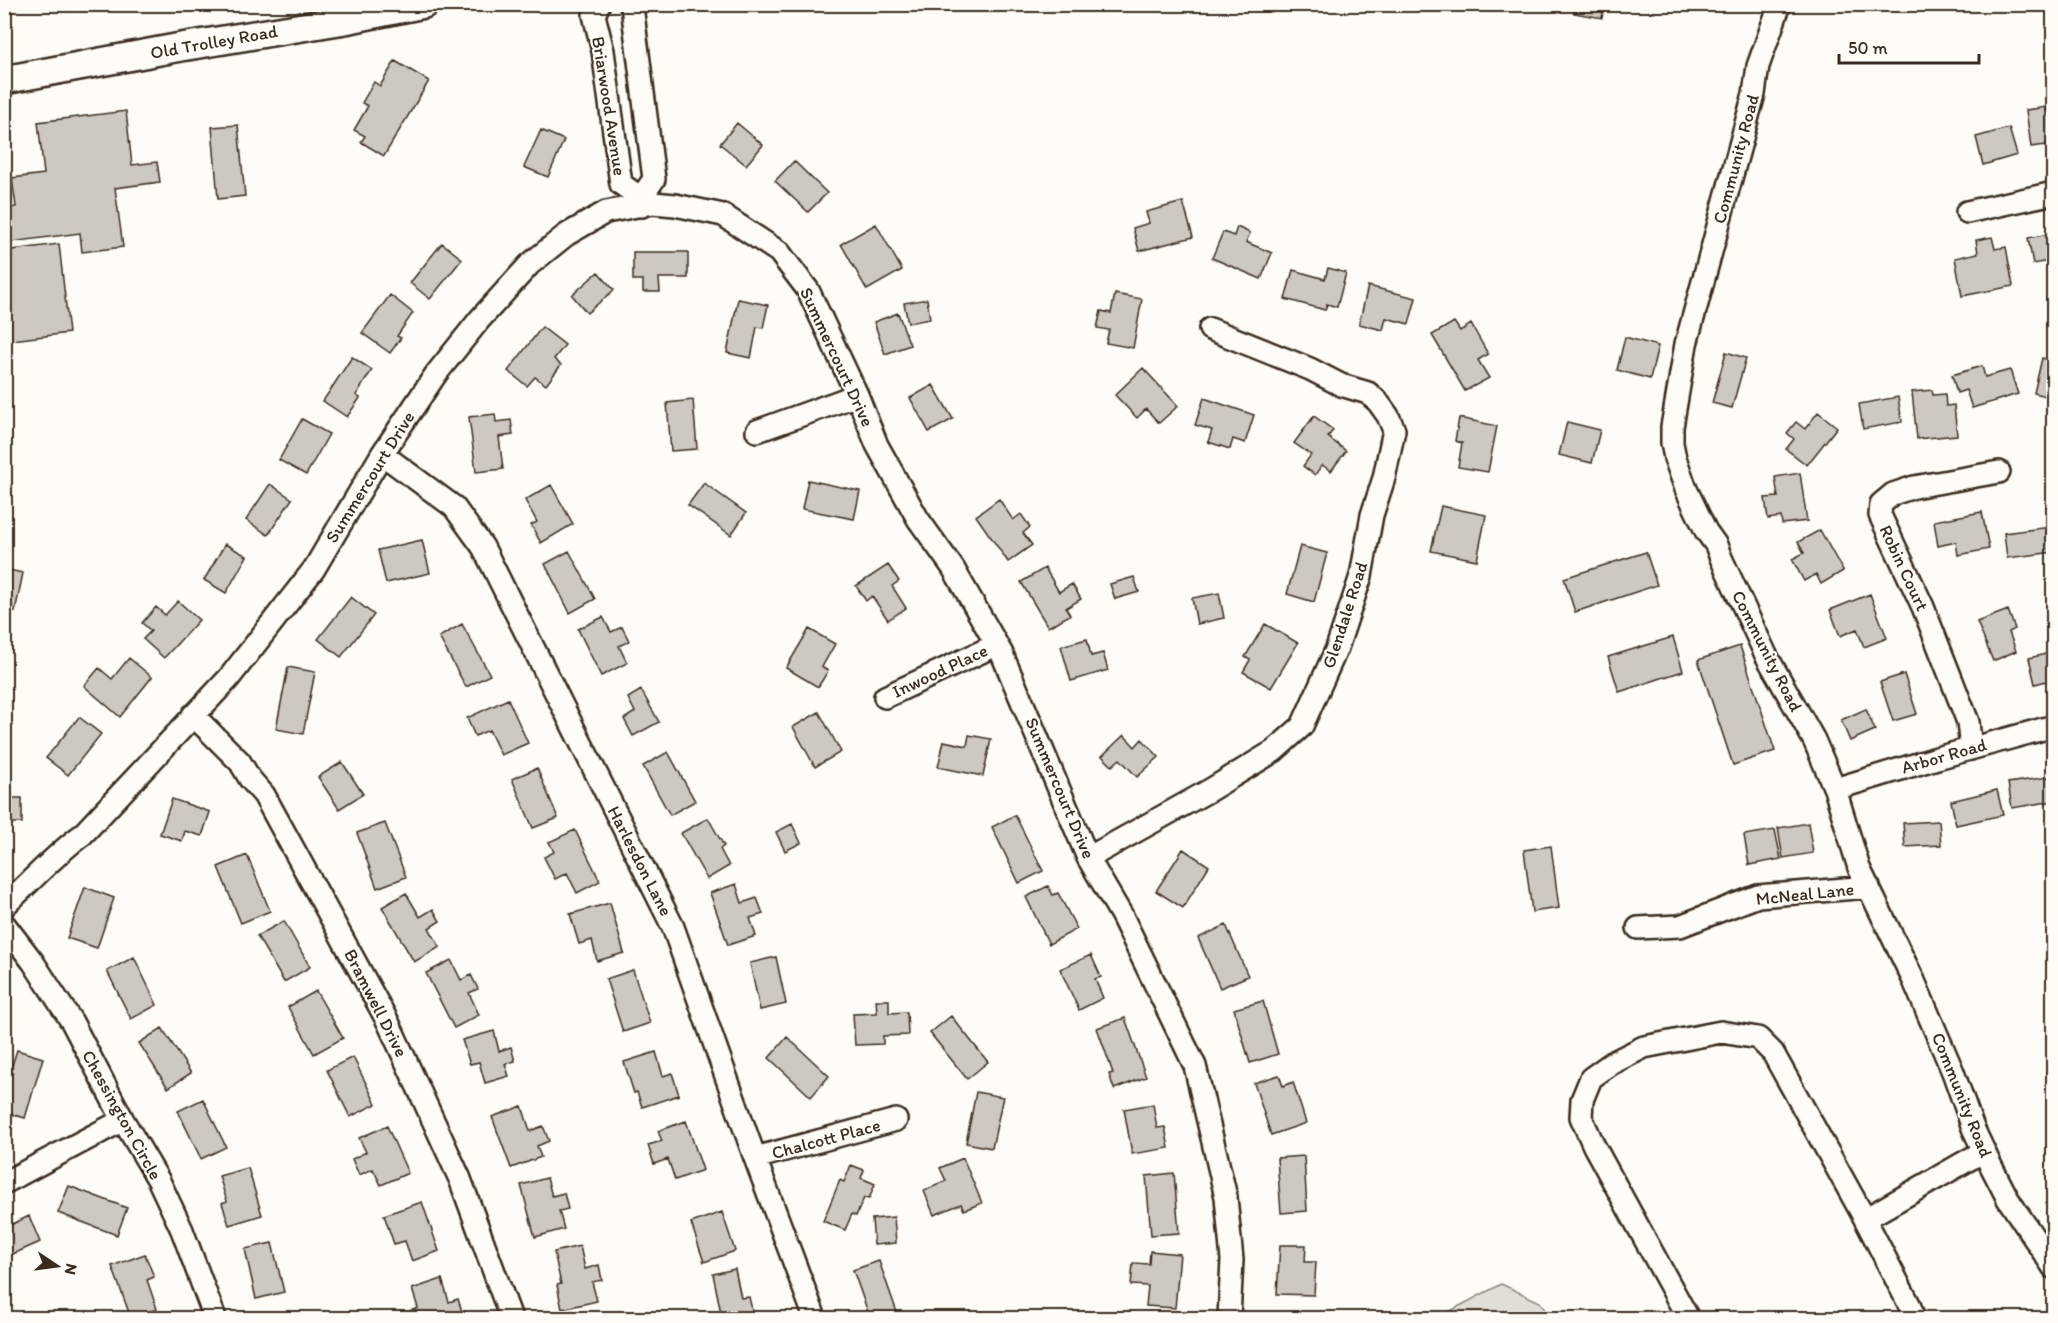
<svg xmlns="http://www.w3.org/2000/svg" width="2058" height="1323" font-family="Itim,sans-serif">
<rect width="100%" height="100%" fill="#fdfcf7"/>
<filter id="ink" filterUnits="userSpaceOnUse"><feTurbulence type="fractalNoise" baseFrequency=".0167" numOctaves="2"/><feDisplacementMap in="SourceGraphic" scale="12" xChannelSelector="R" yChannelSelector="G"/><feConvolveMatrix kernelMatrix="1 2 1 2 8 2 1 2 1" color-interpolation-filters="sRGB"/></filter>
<g filter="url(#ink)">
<path fill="#e1ded7" stroke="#8e847a" stroke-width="1.5" d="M1501,1284L1540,1302L1550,1318H1437Z"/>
<path fill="#cdc8c2" stroke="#3b2a1e" stroke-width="1.5" d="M1576,4H1605L1602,18L1574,13Z
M395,61L429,81L384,156L361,142L365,136L354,130L368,106L362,103L374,82L380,86Z
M2047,107L2048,116L2054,115V144L2031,147L2026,110Z
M126,111L132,165L157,162L160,182L115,188L123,247L82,252L80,233L4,243V209L16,207L12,178L44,174L38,122Z
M737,123L763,145L746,165L720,144Z
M238,125L245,196L218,199L212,127Z
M2009,128L2017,155L1983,165L1976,137Z
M541,130L564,140L548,177L524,167Z
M794,161L827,193L808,212L775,181Z
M1183,202L1193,237L1139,251L1133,228L1149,223L1146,212Z
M876,224L902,270L867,290L841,244Z
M1237,227L1250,233L1246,242L1272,253L1261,279L1212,258L1223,232L1234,236Z
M2054,233V260L2033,264L2028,238Z
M1992,237L1995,249L2006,247L2013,286L1962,296L1955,258L1978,253L1976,240Z
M442,243L462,259L430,299L410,283Z
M59,244L69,333L4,341V251Z
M633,252H688V278H659L660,292H643V280H633Z
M1328,268L1346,273L1337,307L1327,304L1325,310L1285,299L1293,270L1325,279Z
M598,272L614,290L587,313L572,295Z
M1368,286L1416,298L1409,324L1386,318L1383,330L1359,324Z
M1115,294L1142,299L1133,348L1106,343L1109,330L1097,328L1101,311L1111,313Z
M390,295L413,313L397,336L401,338L390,353L362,333Z
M738,299L768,305L763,328L757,327L751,358L727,353Z
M927,299L930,319L908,323L904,303Z
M898,313L910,345L885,354L874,322Z
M1454,322L1460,331L1471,324L1488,354L1478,360L1489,378L1465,391L1432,335Z
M542,327L565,345L554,359L561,365L546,385L535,377L527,386L508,371Z
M1625,337L1658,346L1650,379L1617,370Z
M1726,352L1746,358L1732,408L1712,403Z
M352,357L372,370L356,395L360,398L347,417L323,401Z
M2042,358L2054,361V398L2034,393Z
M1982,366L1985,377L2010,370L2018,394L1972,408L1966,390L1957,393L1952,375Z
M1143,368L1178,406L1159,423L1146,409L1137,418L1115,395Z
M933,385L953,419L929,432L910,398Z
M1932,390L1933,395L1945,394L1946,406L1954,405L1957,435L1917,439L1912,392Z
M1898,397L1902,422L1863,429L1859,404Z
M1204,398L1254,415L1245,443L1233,439L1230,449L1208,442L1212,430L1195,425Z
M693,400L697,449L671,451L667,403Z
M1818,412L1837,427L1807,465L1786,449L1794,439L1787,433L1796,422L1805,429Z
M495,414L496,422L511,420L513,435L499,437L503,469L476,472L469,417Z
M1314,416L1333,430L1328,437L1346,451L1331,471L1322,465L1315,475L1303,466L1311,455L1294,443Z
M1459,418L1497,426L1488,472L1458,467L1462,443L1455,441Z
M302,419L329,434L306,475L279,460Z
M1567,422L1600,430L1592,463L1559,455Z
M1800,473L1807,521L1782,524L1781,517L1768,519L1765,498L1778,497L1775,477Z
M808,480L860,491L854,519L802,509Z
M704,483L746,513L731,535L688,505Z
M270,484L292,499L268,535L246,520Z
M551,485L573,524L541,543L531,525L537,522L525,500Z
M999,499L1013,520L1021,514L1030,527L1023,533L1032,545L1008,562L976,516Z
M1441,506L1486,515L1477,560L1431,551Z
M1982,512L1989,549L1958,555L1956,542L1938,546L1934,521Z
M2051,527L2054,552L2007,558L2004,533Z
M1820,530L1843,571L1821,584L1816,574L1804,581L1792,559L1804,553L1798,542Z
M422,540L430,573L386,583L378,550Z
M225,544L247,556L226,593L204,580Z
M1300,546L1327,553L1314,602L1287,594Z
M569,551L595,599L570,613L545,564Z
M1646,552L1657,585L1575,612L1564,578Z
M888,565L899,581L892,586L906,608L888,620L872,596L866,601L856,586Z
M1045,568L1059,592L1072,584L1081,599L1066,608L1070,615L1048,627L1021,582Z
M4,569L23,573L15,612L4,610Z
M1134,577L1139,592L1115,599L1110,584Z
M1219,593L1224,618L1197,624L1192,598Z
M1870,594L1887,638L1864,647L1857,629L1840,636L1830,610Z
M351,597L374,615L341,657L318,639Z
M178,601L199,620L164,658L143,639L151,631L142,623L156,607L165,615Z
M2008,610L2015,629L2009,632L2016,651L1993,661L1977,622Z
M603,617L611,632L622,627L629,641L619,646L627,663L601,676L578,629Z
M462,624L490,675L466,687L439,637Z
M1265,624L1298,643L1271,688L1243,672L1250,660L1245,657Z
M809,629L835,644L822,667L828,671L818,687L786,668Z
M1673,637L1683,671L1619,692L1608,657Z
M1087,639L1091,656L1103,653L1108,670L1071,681L1061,646Z
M1740,646L1775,751L1733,765L1698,660Z
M2054,652V679L2035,684L2029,658Z
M129,658L152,677L120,717L84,686L99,668L112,679Z
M288,667L315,672L303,734L276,729Z
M1904,674L1917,714L1893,721L1880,682Z
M641,690L659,722L633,736L624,719L635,712L628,698Z
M508,699L528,743L501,755L489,730L475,736L467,718Z
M1866,709L1875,730L1850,741L1841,720Z
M819,712L841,752L815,767L793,727Z
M79,717L101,734L68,775L46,758Z
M969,735L991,739L983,776L938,767L944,741L967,746Z
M1124,735L1135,747L1142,739L1159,757L1137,777L1120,759L1112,766L1102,756Z
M668,752L695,801L670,815L643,766Z
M342,762L363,794L339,809L318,777Z
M537,768L558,818L533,828L512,779Z
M2054,776V801L2012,808L2008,783Z
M4,784H10V798H22V823H4Z
M1997,790L2003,815L1956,825L1951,801Z
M172,799L210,812L202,836L185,831L182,841L160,834Z
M1015,815L1043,871L1019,883L992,827Z
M708,818L724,846L720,849L729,866L707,879L681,833Z
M1939,821L1941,845L1905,847L1903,823Z
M385,823L406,877L377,888L357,833Z
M1808,823L1813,853L1783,858L1778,828Z
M792,824L801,843L785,851L776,832Z
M575,830L600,881L577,893L567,873L555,879L544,857L554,852L549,842Z
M1775,830L1781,859L1749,865L1744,835Z
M1551,846L1559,908L1532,912L1524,850Z
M1183,849L1209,866L1183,908L1156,891Z
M247,855L270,911L241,923L218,867Z
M736,884L742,903L757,898L763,914L750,918L756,936L728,945L710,893Z
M1048,886L1053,895L1058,893L1077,929L1049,944L1026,897Z
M85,887L114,898L97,948L67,938Z
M406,893L420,917L433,909L440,921L429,928L440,947L414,962L382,907Z
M610,903L624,953L597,961L592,940L579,944L570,914Z
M284,921L310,967L284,982L257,936Z
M1226,925L1248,976L1220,988L1198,938Z
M1091,955L1101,977L1095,979L1103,998L1079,1010L1060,969Z
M134,957L157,1005L131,1019L107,971Z
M776,957L786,1004L760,1010L750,963Z
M451,960L461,980L471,975L478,989L469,993L479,1015L454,1028L426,973Z
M633,970L650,1023L623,1032L606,979Z
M316,991L343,1038L314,1054L288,1007Z
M876,1000H889V1013L907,1012L908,1035L883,1036V1044L855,1045L853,1014L877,1013Z
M1263,1001L1278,1054L1250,1063L1234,1009Z
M951,1016L988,1062L967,1079L930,1033Z
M1125,1018L1146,1077L1114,1089L1109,1074L1113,1073L1097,1028Z
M162,1028L191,1073L168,1088L139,1043Z
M494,1031L499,1051L511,1047L515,1061L505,1064L509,1076L485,1083L479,1062L470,1064L462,1040Z
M787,1037L829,1076L811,1097L769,1058Z
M17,1050L43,1058L25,1118L4,1112V1090Z
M656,1052L663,1076L672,1073L679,1095L642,1107L637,1092L634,1093L624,1062Z
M353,1057L376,1104L350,1117L327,1070Z
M1279,1075L1283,1086L1293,1082L1306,1123L1271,1135L1254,1083Z
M976,1092L1003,1097L992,1148L966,1143Z
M203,1099L226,1147L201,1159L178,1111Z
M1153,1104L1157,1128L1165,1127L1169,1148L1132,1154L1124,1109Z
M522,1106L530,1131L543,1126L549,1141L537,1146L541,1157L511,1168L492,1117Z
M686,1121L703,1170L675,1180L668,1159L654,1164L648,1145L662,1141L658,1131Z
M387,1126L408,1173L381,1185L373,1169L359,1175L352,1159L366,1152L359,1138Z
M1304,1156L1307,1211L1281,1213L1277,1158Z
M963,1158L982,1203L964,1210L961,1204L934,1215L924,1191L946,1181L940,1168Z
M851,1165L864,1170L861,1178L875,1184L869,1199L864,1198L856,1216L852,1214L845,1230L823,1221L840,1180L844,1182Z
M248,1168L262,1215L229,1225L222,1203L227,1201L219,1176Z
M1174,1173L1179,1233L1151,1235L1146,1176Z
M547,1178L552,1196L564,1193L568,1209L559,1211L564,1229L535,1237L521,1185Z
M69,1186L127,1208L117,1235L58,1213Z
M422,1202L439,1251L412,1261L405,1241L394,1244L384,1215Z
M722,1212L735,1251L704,1262L691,1223Z
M29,1216L40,1242L4,1258V1228Z
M894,1217L896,1243L874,1245L872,1219Z
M272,1243L284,1292L256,1299L245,1249Z
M1280,1245H1306L1305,1262H1316L1314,1295L1277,1294Z
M580,1246L585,1269L599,1265L602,1280L592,1282L597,1301L562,1309L557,1285L561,1284L554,1252Z
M1150,1251L1180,1254L1175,1308L1146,1306L1148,1286L1131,1285L1133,1263L1149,1264Z
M145,1254L154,1277L147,1280L157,1309L131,1318L112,1266Z
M879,1261L899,1318H870L853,1270Z
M735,1269L741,1298L749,1297L754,1318H722L713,1274Z
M442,1279L449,1302L458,1299L464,1318H413L410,1311L418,1308L412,1289Z
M1117,1312L1149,1318H1116Z
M307,1313L308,1318H289Z"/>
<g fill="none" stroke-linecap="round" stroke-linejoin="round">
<defs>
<path id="minor" d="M599,4L594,15L603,51L621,184L641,198
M630,4L632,6L654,179L641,198L642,206
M1780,4L1758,66L1754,94L1686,344L1672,427V443L1675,458L1686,489L1706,531L1716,545L1721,558L1766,655L1814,740L1835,789L1859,868L1914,981L1953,1072L1973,1128L1990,1164L2008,1199L2054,1268
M1967,212L2054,193
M757,431L857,395
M382,454L454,507L483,547L673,927L755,1158L815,1318
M885,697L996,645
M193,715L240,762L250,779L264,795L388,1022L460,1179L511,1318
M1971,749L1968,722L1949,673L1923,607L1880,515L1881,504L1893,494L1914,487L1999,472
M1835,789L1937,758L2054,726
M1088,858L1210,790L1274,751L1302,726L1337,648L1361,576L1372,515L1384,478L1394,430L1388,416L1378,402L1368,393L1341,385L1310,369L1210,329
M4,906C31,882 54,855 82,835L229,678L314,569L382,454L436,374L480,319L530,264L566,235L606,212L653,203L675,205L723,215L779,252L808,290L857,395L877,445L918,519L953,568L1002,654L1088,858L1122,916L1195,1066L1226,1197L1232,1260L1229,1318
M4,924L33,962L72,1022L123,1120L159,1181L182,1230L215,1318
M1638,928L1680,926L1758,896L1869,887
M755,1158L896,1120
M4,1183L123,1120
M1865,1219L1984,1151
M1688,1318L1594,1146L1581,1117L1582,1100L1591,1078L1612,1063L1644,1047L1721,1032L1758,1038L1773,1053L1865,1219L1909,1304L1914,1318"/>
<path id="major" d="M4,80L181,47L345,20L424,4"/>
</defs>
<use href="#minor" stroke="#3b2a1e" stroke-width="26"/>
<use href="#major" stroke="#3b2a1e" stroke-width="32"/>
<use href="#minor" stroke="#fdfcf7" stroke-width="21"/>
<use href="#major" stroke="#fdfcf7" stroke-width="27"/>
</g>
</g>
<g text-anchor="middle" stroke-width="4.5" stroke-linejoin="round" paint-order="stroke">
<g font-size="18" fill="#3b2a1e" stroke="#fdfcf7">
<text transform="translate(214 42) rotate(-10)" y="6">Old Trolley Road</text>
<text transform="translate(609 106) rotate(81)" y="6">Briarwood Avenue</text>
<text transform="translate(1736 159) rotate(-75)" y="6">Community Road</text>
<text transform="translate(837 357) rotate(65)" y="6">Summercourt Drive</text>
<text transform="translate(370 477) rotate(-58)" y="6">Summercourt Drive</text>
<text transform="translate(1904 568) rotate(65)" y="6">Robin Court</text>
<text transform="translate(1345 615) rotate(-72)" y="6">Glendale Road</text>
<text transform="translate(1767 651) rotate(63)" y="6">Community Road</text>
<text transform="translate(940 671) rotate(-25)" y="6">Inwood Place</text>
<text transform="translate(1944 756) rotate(-16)" y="6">Arbor Road</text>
<text transform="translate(1060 788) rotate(67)" y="6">Summercourt Drive</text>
<text transform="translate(640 861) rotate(63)" y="6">Harlesdon Lane</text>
<text transform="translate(1805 894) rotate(-6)" y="6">McNeal Lane</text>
<text transform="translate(376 1003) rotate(63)" y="6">Bramwell Drive</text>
<text transform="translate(1962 1095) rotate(68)" y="6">Community Road</text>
<text transform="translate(122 1115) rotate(61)" y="6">Chessington Circle</text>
<text transform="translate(826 1139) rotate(-15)" y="6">Chalcott Place</text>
</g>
</g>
<rect width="2058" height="1323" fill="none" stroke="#fdfcf7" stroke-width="24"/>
<rect x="12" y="12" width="2034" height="1299" fill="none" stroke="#3b2a1e" stroke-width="2" filter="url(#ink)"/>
<g transform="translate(57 1266) rotate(103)" stroke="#fdfcf7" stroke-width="4.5" paint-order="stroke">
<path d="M0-4.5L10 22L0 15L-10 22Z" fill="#3b2a1e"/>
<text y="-9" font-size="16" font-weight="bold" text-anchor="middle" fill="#3b2a1e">N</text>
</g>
<path d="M1839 54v9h140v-9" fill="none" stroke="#3b2a1e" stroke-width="3"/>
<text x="1848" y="54" font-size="18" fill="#3b2a1e" stroke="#fdfcf7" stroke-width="4.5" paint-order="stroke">50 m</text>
</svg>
